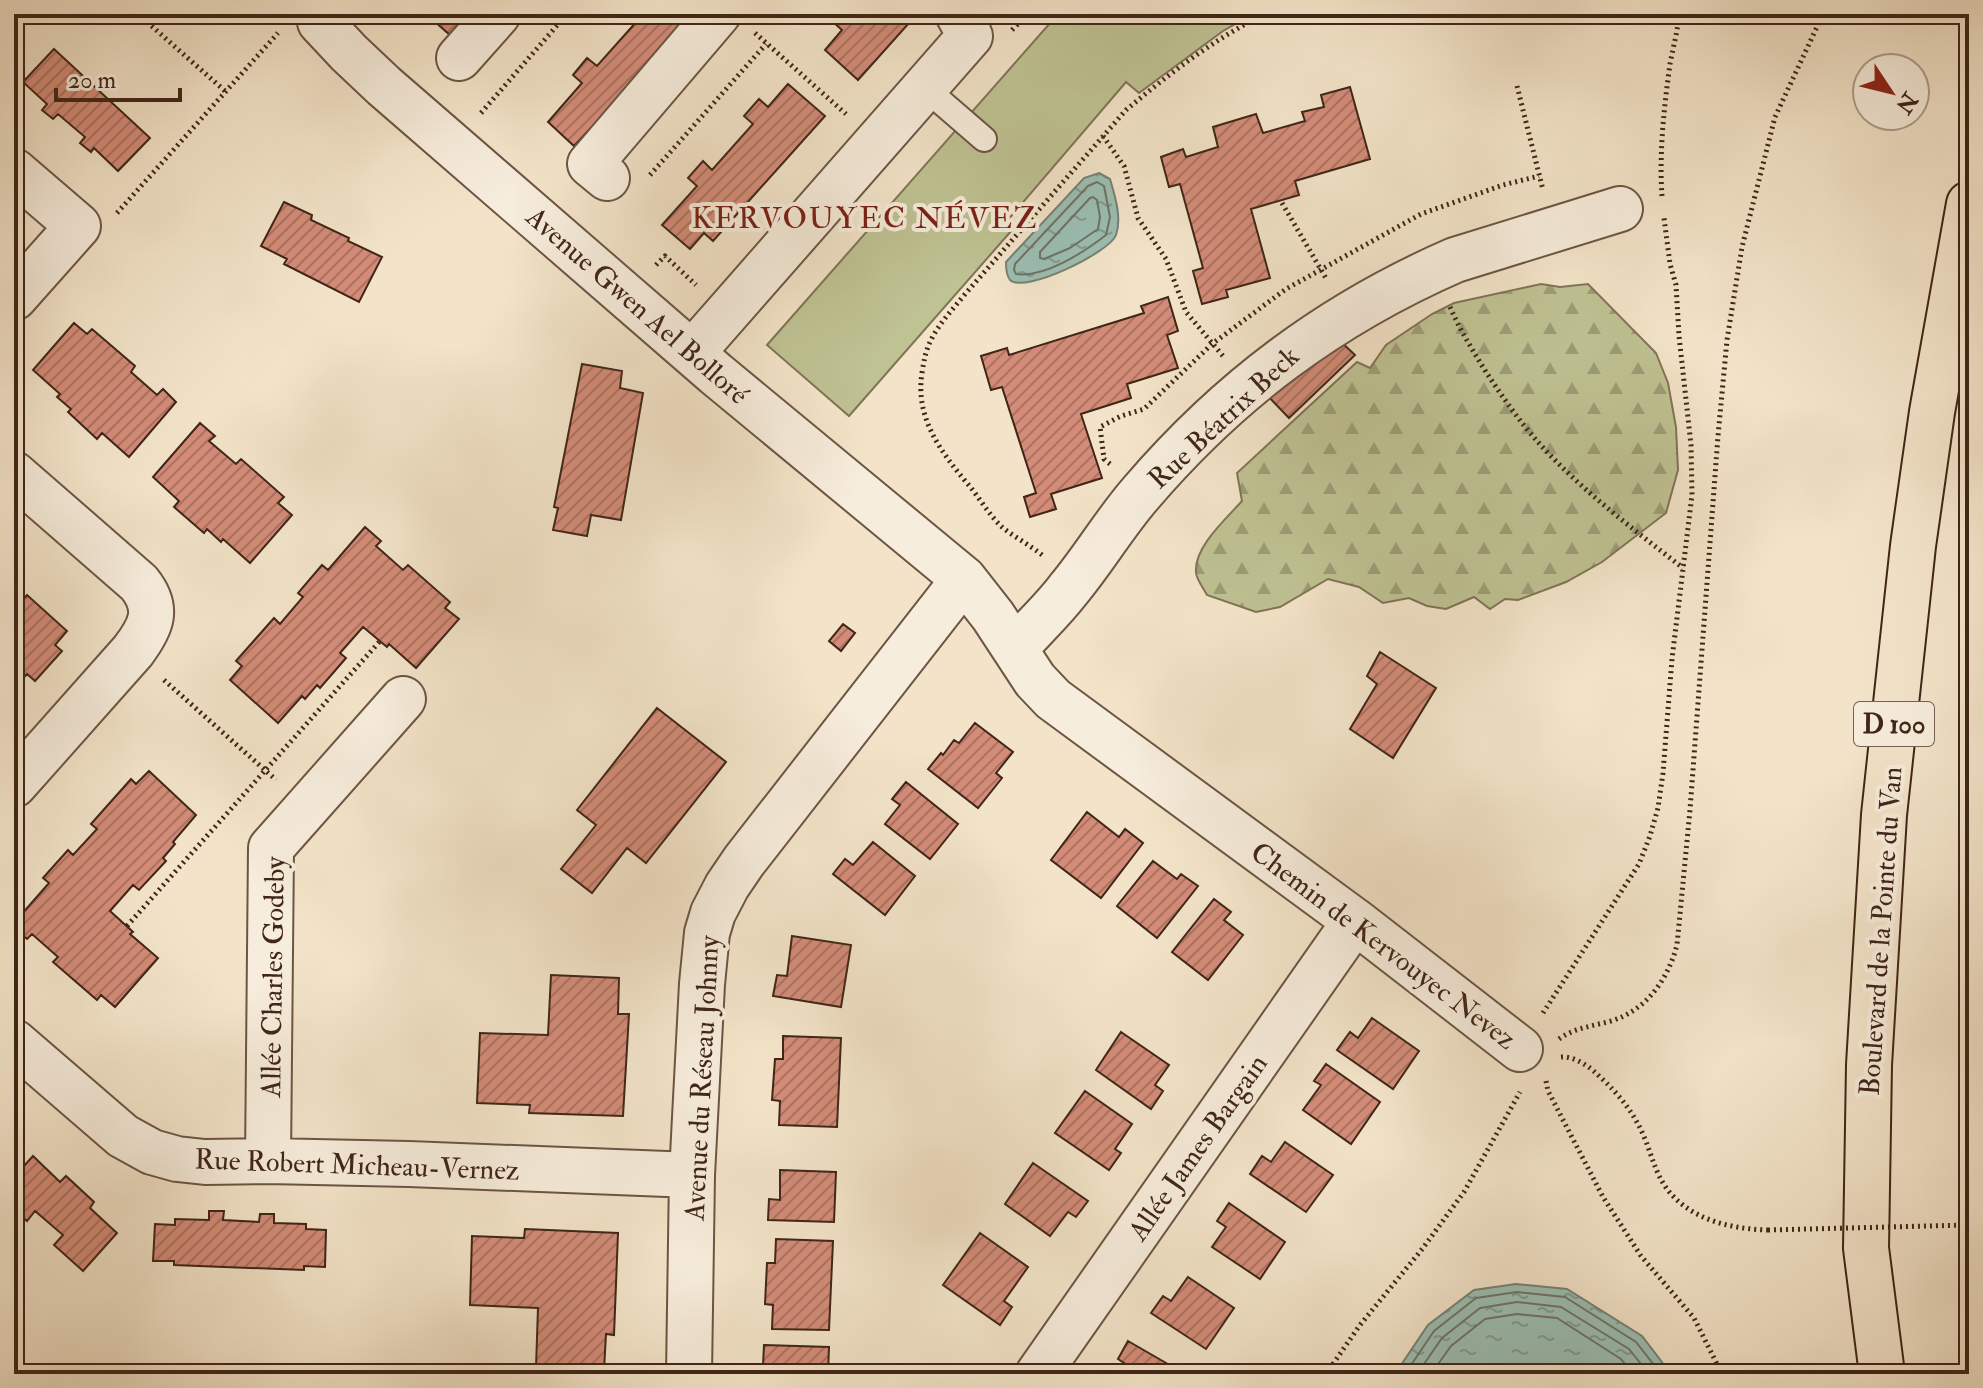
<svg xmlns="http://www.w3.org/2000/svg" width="1983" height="1388" font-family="'IM FELL Double Pica',serif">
<defs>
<pattern id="forest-firs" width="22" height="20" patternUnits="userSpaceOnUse" patternTransform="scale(2)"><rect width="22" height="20" fill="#bfc293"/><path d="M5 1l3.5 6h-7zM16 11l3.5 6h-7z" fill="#9d9d77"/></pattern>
<pattern id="water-ripples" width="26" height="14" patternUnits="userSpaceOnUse" patternTransform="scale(2)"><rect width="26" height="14" fill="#9bbfb3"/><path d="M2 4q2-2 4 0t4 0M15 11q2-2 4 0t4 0" fill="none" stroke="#809b91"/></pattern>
<pattern id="building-hatch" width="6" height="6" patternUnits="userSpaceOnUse" patternTransform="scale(2)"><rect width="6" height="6" fill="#d48c78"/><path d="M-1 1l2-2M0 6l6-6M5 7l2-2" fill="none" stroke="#ad7261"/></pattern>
</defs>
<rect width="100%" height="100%" fill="#f3e4c9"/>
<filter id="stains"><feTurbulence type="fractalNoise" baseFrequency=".0025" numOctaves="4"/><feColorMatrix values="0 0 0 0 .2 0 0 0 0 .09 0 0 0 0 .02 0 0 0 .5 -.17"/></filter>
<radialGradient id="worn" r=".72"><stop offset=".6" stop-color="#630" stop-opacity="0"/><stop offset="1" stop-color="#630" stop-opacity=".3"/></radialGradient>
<path fill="url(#forest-firs)" stroke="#807456" stroke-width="2" d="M1541,284L1560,287L1588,284L1656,353L1668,383L1676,427L1678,470L1666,513L1602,562L1566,582L1518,600L1505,599L1490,609L1474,597L1446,609L1427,606L1409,598L1383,603L1359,587L1328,579L1280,607L1256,612L1207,595C1204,589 1196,579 1196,572C1194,547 1226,519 1242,501L1237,473L1357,362L1370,368L1386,345L1432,314L1454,303Z"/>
<path fill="#bfc293" stroke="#807456" stroke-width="2" d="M1043,14H1253L1223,31L1139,93L1126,82L1007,221L1012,230L849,416L767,345L1051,22Z"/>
<path fill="url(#water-ripples)" stroke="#778175" stroke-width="2" d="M1099,173L1110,179C1115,196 1122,218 1116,235C1110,252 1025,294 1010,280C1006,275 1006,268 1006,262L1084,178Z
M1516,1284L1567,1289L1642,1336L1671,1374H1395L1428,1325L1474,1290Z"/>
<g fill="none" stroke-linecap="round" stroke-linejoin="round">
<path stroke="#6e7266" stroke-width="2" d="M1097,182L1104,186L1110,217L1106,235C1084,252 1045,278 1016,274L1014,270L1015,264L1088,186Z
M1093,197L1097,200L1100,217L1098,229L1070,248L1044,259L1040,258V252L1090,198Z
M1405,1374L1434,1331L1476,1298L1517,1292L1565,1297L1636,1342L1661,1374
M1417,1374L1442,1338L1480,1308L1517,1302L1561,1307L1629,1349L1649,1374
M1431,1374L1451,1346L1485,1319L1517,1314L1557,1318L1621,1359L1633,1374"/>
</g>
<path fill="url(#building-hatch)" stroke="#402518" stroke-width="2" d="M426,14H484L473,27L464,19L450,35Z
M631,14H708L598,138L589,130L574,146L548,122L582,83L573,75L587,58L597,66L638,20Z
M840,14H899L909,23L858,80L825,50L842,30L833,22Z
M54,49L150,138L118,171L94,148L91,152L80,143L85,137L58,114L53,119L42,110L47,104L23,82Z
M788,84L825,116L713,241L704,233L690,249L662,225L697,186L688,178L703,161L712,170L753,124L744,116L759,99L768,107Z
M1350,87L1370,159L1295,181L1299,195L1251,209L1270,278L1226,290L1228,297L1202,304L1193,271L1203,268L1180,184L1169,187L1161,157L1183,149L1186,157L1218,147L1213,127L1256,114L1263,133L1305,121L1302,112L1324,107L1321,95Z
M284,202L312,215L311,220L349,238L348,241L382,257L359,302L284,264L287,259L261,246Z
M1168,297L1178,331L1167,335L1178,368L1127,384L1131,398L1081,414L1102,478L1051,494L1056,509L1030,517L1024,497L1036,493L1002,387L991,390L981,356L1007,348L1009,355L1144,313L1141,306Z
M74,323L87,334L92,329L135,366L131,372L157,395L163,389L176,402L129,457L102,433L97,439L68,412L71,409L57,397L60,394L33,370Z
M1339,340L1355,355L1289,418L1265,393Z
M582,364L622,371L620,388L643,393L621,520L591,515L587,536L553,530L558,508L554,507Z
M200,423L215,436L209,441L236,464L241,459L284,497L278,503L292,515L250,563L223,539L221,542L207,529L204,533L174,507L179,501L153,477Z
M365,527L381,541L376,546L403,570L408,565L450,602L445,608L459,619L416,668L389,644L387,647L363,627L340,653L346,658L320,688L317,685L305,699L302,696L278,723L230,680L242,666L236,661L274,618L280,624L303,597L298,593L322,565L328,570Z
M27,595L67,631L55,645L62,651L35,681L27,674L14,688V610Z
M843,624L855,633L841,651L829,641Z
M1380,652L1436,688L1393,758L1350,729L1377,684L1367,676Z
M657,708L726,762L646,863L627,848L592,893L561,869L596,825L577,810Z
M975,723L1013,752L996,773L1002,778L978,808L928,769L941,753L943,755L954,740L959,743Z
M149,771L196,815L173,842L175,844L163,858L166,861L139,890L133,885L110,911L133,932L130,934L158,958L115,1007L101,995L97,1000L53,962L58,957L32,934L27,939L14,928V923L49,883L43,878L68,850L73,855L97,829L91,824L131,779L136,784Z
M906,782L958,824L930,859L885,824L900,805L892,799Z
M1087,812L1119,837L1125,829L1143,843L1101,898L1051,860Z
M873,842L915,876L885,915L833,874L845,859L853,865Z
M1153,861L1177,879L1181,874L1198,886L1157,938L1117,906Z
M1214,899L1231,912L1224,920L1243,935L1208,980L1172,952Z
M792,936L851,945L841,1007L773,996L777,975L787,976Z
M551,975L619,978L618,1014H629L623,1116L529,1113L530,1105L477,1103L480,1033L548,1035Z
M1372,1018L1419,1051L1393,1089L1337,1050L1350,1032L1358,1038Z
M1121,1032L1169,1065L1155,1085L1163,1091L1151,1109L1096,1070Z
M783,1036L841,1038L837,1127L779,1125L780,1101L772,1100L775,1059H783Z
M1326,1064L1380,1102L1351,1144L1303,1110L1321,1085L1314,1081Z
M1085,1091L1132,1124L1115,1149L1121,1153L1109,1170L1055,1133Z
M1285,1142L1333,1175L1306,1212L1250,1174L1262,1156L1271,1162Z
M33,1156L60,1182L66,1176L94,1202L90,1208L117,1233L83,1271L54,1245L63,1235L35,1211L27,1221L14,1210V1177Z
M1033,1163L1088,1201L1076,1217L1068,1212L1050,1236L1005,1204Z
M780,1170L836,1172L834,1222L768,1220L769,1199L780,1200Z
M1229,1203L1285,1242L1260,1279L1212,1247L1226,1227L1217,1221Z
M209,1211H224L223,1220L259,1222L260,1214H274V1223L306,1224V1229L326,1230L325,1267L304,1266V1270L174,1265V1261H153L155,1224L175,1225V1219L209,1220Z
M525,1229L618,1233L614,1335L606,1334L604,1370H585L584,1374H545V1368L536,1367L538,1308L470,1305L472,1236L524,1238Z
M980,1233L1028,1267L1004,1301L1012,1307L1000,1325L943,1285Z
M776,1239L833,1241L829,1330L772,1329L773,1305L765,1304L767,1263H775Z
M1188,1277L1234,1308L1206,1349L1151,1313L1163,1296L1171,1301Z
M1128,1341L1185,1374H1117L1124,1363L1118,1359Z
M764,1345L829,1347L828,1374H769L770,1366H763Z"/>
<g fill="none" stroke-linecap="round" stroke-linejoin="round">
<defs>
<path id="service" d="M925,88L984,139"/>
<path id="minor" d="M320,22L349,53L384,86L716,374L964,579L993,616L1035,680L1053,699L1355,921L1520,1049
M459,58L498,14
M14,171L78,226L14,298
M607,178L590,164L718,14
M692,353L970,36L958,14
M14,474L139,583C160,609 151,627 133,651L14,785
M1015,649C1032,629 1052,611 1068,590C1094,559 1114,524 1141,493C1229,390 1331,314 1455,260L1620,209
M14,1042L123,1136L152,1152L177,1159L205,1162L268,1161L409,1164L692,1175
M268,1161L271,848L403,699
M689,1374L692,1175L702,984L707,933L713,913L727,886L744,861L964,579
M1038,1374L1355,921"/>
<path id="trunk" d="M1882,1374L1866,1248L1869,1065L1884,815L1913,546L1932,412L1969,204"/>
</defs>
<use href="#service" stroke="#6d5544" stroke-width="28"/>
<use href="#minor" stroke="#6d5544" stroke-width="48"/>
<use href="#trunk" stroke="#402518" stroke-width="48"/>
<path stroke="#402518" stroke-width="5" stroke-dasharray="2 4" stroke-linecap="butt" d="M138,14L225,91
M1012,30L1028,14
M14,31L28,14
M755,33L846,114
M1517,86L1543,190
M481,113L567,14
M1103,136L1124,166L1138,218L1166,259L1186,312L1223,356
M650,175L766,44
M1662,196C1659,152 1664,108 1670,64C1673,47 1678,31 1679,14
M1282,203L1327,280
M117,213L278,33
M656,265L665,256L696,285
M1450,307C1460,330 1473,351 1486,372C1502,396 1519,421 1538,442C1581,490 1633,529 1683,568
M1110,464L1104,459L1100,427L1121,416L1144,409L1212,344L1286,289L1421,214L1503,185L1539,176
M1042,555C1030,545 1014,537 1002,527C989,515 979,497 967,483C940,451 915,417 922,373C924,360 926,349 932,338C941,321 954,308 966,293L1126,110C1169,74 1215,38 1265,14
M164,680L276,780
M127,926L380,641
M1543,1013L1639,864L1650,836L1658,808L1663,773L1672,659L1692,495L1691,445L1679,336L1676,285L1670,264L1664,218
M1559,1039C1574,1028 1593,1026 1611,1021C1647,1010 1668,979 1677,945L1690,810L1718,436L1727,340L1742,247L1775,117L1823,14
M1561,1057C1574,1056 1589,1066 1598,1075C1619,1094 1635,1114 1645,1139C1653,1159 1657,1179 1672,1195C1696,1221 1733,1229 1768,1230
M1546,1081L1548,1091L1603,1197L1641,1256L1694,1318L1722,1374
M1326,1374L1360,1325L1423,1248L1464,1192L1520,1092"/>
<use href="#service" stroke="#f7eddc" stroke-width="24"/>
<use href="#minor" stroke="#f7eddc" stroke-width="44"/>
<use href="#trunk" stroke="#f3e4c9" stroke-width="44"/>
<path stroke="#402518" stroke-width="5" stroke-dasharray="2 4" stroke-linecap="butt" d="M1768,1230L1969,1225"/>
</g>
<g text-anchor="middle" stroke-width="8" stroke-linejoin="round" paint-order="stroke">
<rect fill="#f7eddc" stroke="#776153" stroke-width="2" x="1854" y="702" width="80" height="44" rx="6"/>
<g font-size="26" font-weight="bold" fill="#402518">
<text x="1894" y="733">D 100</text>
</g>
<g font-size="28" fill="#402518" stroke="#f7eddc">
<text transform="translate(638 305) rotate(41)" y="10">Avenue Gwen Ael Bolloré</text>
<text transform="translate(1223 417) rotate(-43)" y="10">Rue Béatrix Beck</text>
<text transform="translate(1880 931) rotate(-86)" y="10">Boulevard de la Pointe du Van</text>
<text transform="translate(1384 945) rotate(37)" y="10">Chemin de Kervouyec Nevez</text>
<text transform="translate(272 977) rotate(-89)" y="10">Allée Charles Godeby</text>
<text transform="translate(701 1078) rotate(-87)" y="10">Avenue du Réseau Johnny</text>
<text transform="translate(1197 1147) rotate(-55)" y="10">Allée James Bargain</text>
<text transform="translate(357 1164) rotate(2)" y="10">Rue Robert Micheau-Vernez</text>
</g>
<g font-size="30" letter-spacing="2" fill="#7a1f14" stroke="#f7eddc">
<text x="865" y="228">KERVOUYEC NÉVEZ</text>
</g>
</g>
<rect width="1983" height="1388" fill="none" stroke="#f3e4c9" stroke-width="48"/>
<rect x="16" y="16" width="1951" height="1356" fill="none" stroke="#402518" stroke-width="4"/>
<rect x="24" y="24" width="1935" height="1340" fill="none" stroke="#402518" stroke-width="2"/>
<g transform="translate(1891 92) rotate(125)"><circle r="38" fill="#f7eddc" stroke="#ae9d8e" stroke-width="2"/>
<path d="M0-6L14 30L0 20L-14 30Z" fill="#8f2418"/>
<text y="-12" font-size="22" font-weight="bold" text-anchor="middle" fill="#402518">N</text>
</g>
<path d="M56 88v12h124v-12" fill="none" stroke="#402518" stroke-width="4"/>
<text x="68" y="88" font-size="24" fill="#402518" stroke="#f7eddc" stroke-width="6" paint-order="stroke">20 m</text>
<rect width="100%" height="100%" filter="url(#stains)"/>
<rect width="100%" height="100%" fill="url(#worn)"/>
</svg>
